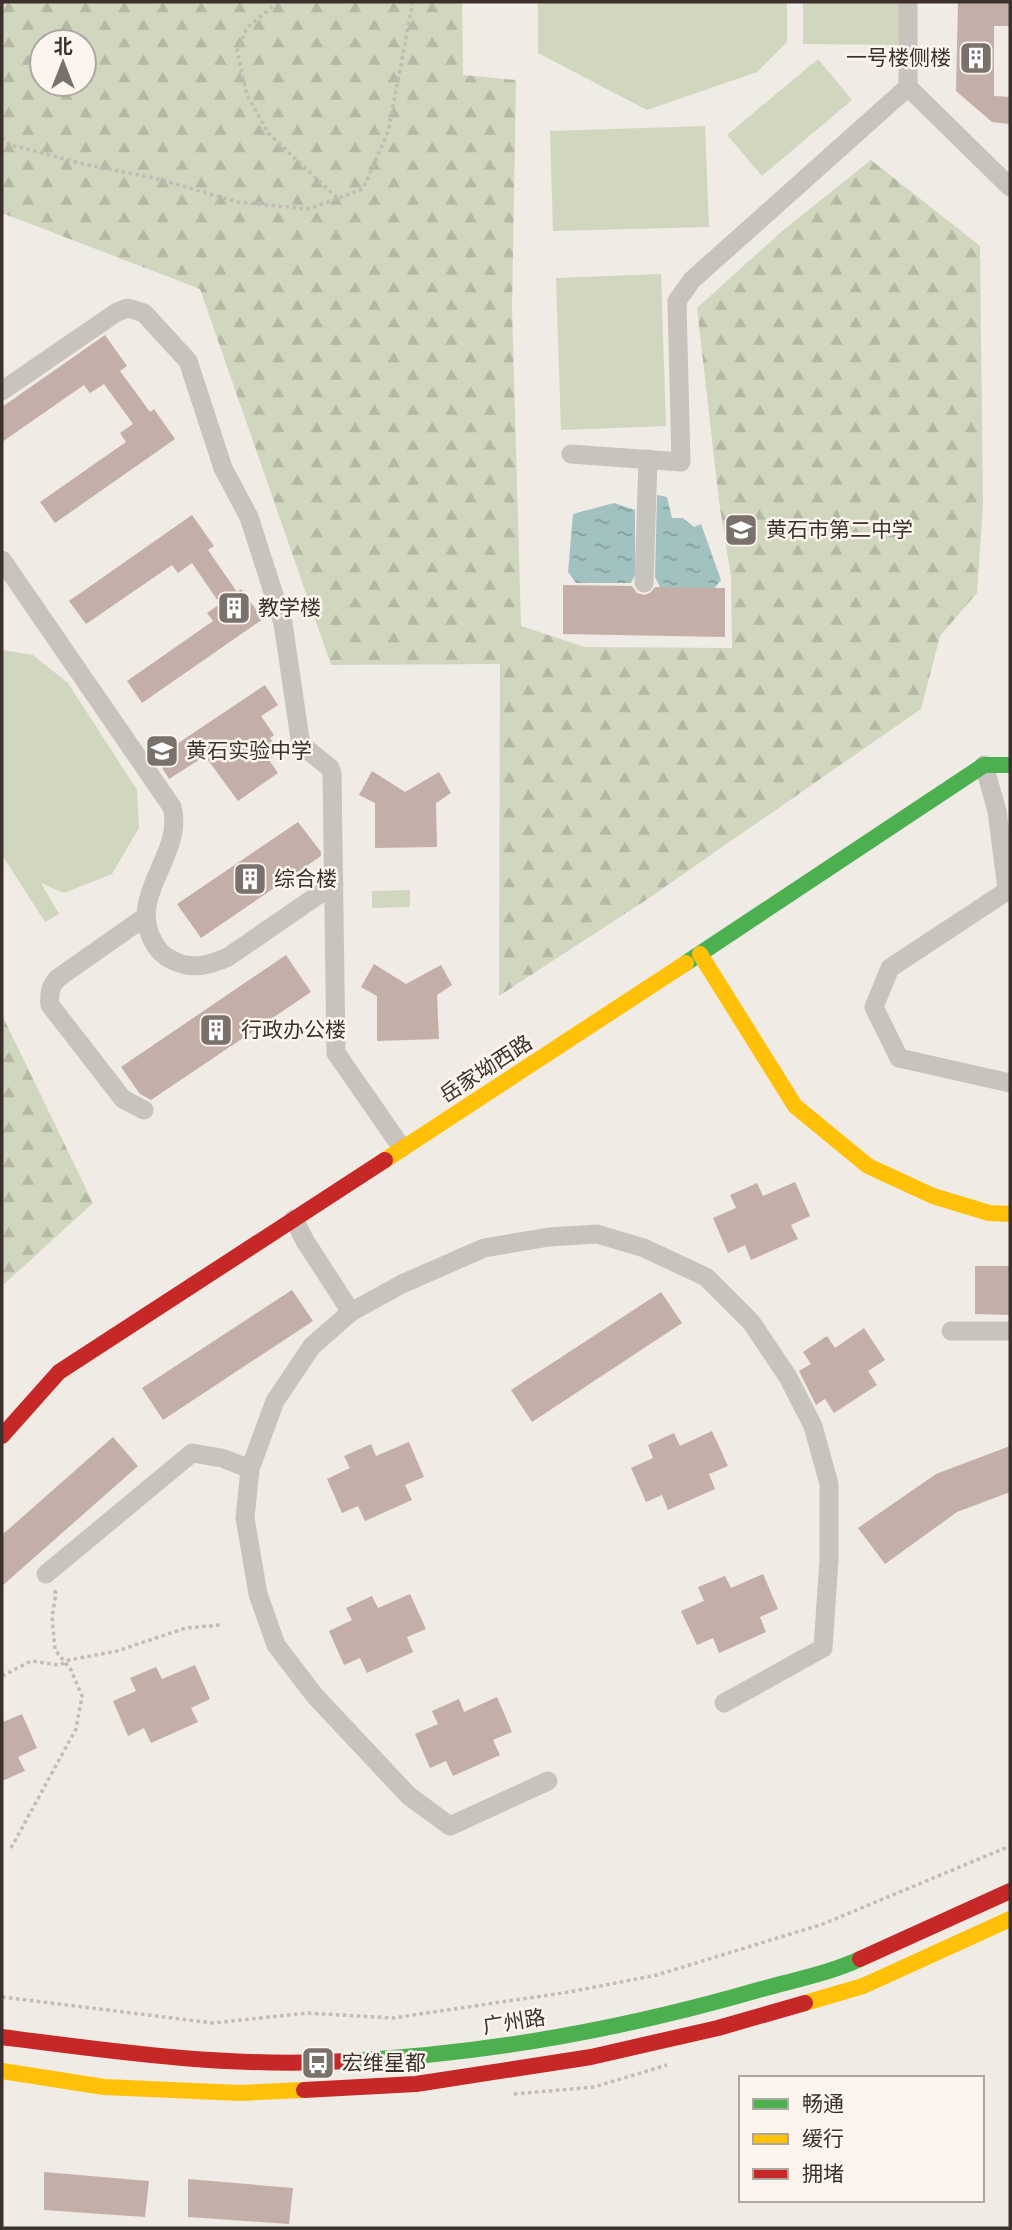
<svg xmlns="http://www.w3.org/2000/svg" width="1012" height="2230" font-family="'PT Sans Narrow','Noto Sans SC',sans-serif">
<defs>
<pattern id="forest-firs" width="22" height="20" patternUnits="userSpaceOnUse" patternTransform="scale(1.75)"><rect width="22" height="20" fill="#d1d6bf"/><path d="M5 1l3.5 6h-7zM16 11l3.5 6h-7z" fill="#b4b8a4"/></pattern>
<pattern id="water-ripples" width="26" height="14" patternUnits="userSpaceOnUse" patternTransform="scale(1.75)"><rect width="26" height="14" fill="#a1c2c1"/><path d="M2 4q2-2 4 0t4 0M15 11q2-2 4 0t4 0" fill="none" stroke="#849e9d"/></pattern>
</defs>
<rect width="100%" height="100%" fill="#f0ebe5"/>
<path fill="#d1d6bf" d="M538,2H787V42L757,72L647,110L538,53Z
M803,2H903V45L803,44Z
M818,59L852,100L762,176L727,135Z
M705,126L709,227L553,231L550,131Z
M661,274L666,426L561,430L556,278Z
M2,650L33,655L68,683L137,790L139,828L112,874L64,893L41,883L59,914L45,922L2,855Z
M410,890V907L372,908V891Z"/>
<path fill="url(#forest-firs)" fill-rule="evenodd" d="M2,2H462L463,75L516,80L512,308L521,626L585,647L732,648L731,577L719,501L697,308L781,232L871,160L980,246L983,505L977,593L940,636L921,709L646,900L499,996L500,664L331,665L200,289L2,213ZM42,42H84V84H42Z
M2,1015L93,1203L2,1286Z"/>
<path fill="url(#water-ripples)" d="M657,495L667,497L672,518H683L694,527L701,524L721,580L712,591H662L655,577Z
M614,503L635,510V575L631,583H576L568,572L573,514Z"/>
<path fill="#c3afa7" d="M958,2H1010V26H994V96L1010,97V124L992,122L956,91Z
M105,335L127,366L120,371L150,412L154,409L175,439L55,523L40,502L126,442L120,433L133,424L104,384L90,393L84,385L2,442V407Z
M192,515L214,546L208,550L237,592L241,589L263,619L142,703L127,681L213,621L207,613L220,604L192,563L178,573L172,565L86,624L69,601Z
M563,585L632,586L637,593L644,595L650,593L655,587L725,588V637L563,634Z
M265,685L278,705L261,716L274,735L270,738L280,752L269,760L278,773L238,801L205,756L169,779L156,758Z
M372,771L405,792L439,772L451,793L436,803L437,847L375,848V803L359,795Z
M298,822L321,852V856L201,938L177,904Z
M286,955L311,992L151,1100L140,1094L121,1067Z
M374,964L406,984L441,965L452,985L437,995L439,1039L377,1041V996L361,987Z
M795,1182L810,1216L791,1225L798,1239L751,1260L745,1245L728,1253L713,1218L736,1208L730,1195L757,1183L763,1196Z
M975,1266H1010V1315L975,1314Z
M292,1290L313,1321L163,1420L142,1388Z
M661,1292L682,1323L532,1422L511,1390Z
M864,1328L885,1360L868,1371L877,1385L834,1413L825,1399L816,1405L799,1371L811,1364L803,1352L827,1336L835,1348Z
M712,1431L728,1466L709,1474L715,1489L668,1510L662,1495L646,1502L631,1468L653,1458L648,1445L674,1433L680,1446Z
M113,1437L138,1466L2,1586V1535Z
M409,1442L424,1477L405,1485L412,1500L365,1521L358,1506L342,1513L327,1479L350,1468L344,1456L371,1444L376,1456Z
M1010,1446V1492L957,1512L885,1564L858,1528L936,1474Z
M763,1574L778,1609L760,1617L766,1632L719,1653L713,1638L697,1645L681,1611L704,1601L698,1587L725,1576L731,1588Z
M410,1594L426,1629L407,1637L413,1652L367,1673L360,1658L344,1665L329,1631L352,1620L346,1608L372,1596L378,1608Z
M195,1665L210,1699L191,1708L198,1722L151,1743L144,1728L128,1736L113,1701L136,1691L130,1678L156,1667L162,1679Z
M497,1697L512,1732L493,1740L500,1755L453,1776L446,1761L430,1768L415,1734L438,1724L432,1711L459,1699L464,1712Z
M22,1714L37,1748L18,1757L25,1771L2,1781V1720L3,1722Z
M44,2172L149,2181L145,2217L44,2210Z
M188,2179L293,2188L289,2224L188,2217Z"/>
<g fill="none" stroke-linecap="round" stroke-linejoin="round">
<path stroke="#c2bbb6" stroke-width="3.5" stroke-dasharray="3.5 3.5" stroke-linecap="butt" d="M278,2L247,28L237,51L247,95L268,133L337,198
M2,137L11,145L84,164L154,178L238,202L308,209L363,189L388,132L413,2
M2,1676L31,1661L60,1665L69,1660L117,1651L186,1628L220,1625
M11,1848L76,1729L82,1696L71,1670L55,1650L52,1617L56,1593L53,1589
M2,1997L213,2023L307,2013L393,2018L569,1992L657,1975L823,1924L1010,1846
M514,2094L594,2087L667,2065"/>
<path stroke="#c9c3be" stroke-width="19" d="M908,87L1010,187
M2,391L117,312L128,308L144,313L188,361L223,468L249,517L283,623L300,739L304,747L330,768L332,773L336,1053L402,1148
M571,454L681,462L677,301L692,280L908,87V2
M2,560L172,807C185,853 127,895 153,941C157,949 163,956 172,960C192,970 208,966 228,957L334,884
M644,583L648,459
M984,765L997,811L1007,889
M1010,889L890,968L874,1007L899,1058L1010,1083
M144,1110L123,1099L50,1005C49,994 50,986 58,978L145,917
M294,1219L305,1241L351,1312L402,1284L484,1248L549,1237L597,1234L644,1248L706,1277L751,1322L788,1377L813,1426L829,1484V1560L823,1648L724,1703
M351,1312L312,1346L275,1401L250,1469L245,1518L258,1594L276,1645L315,1696L409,1796L450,1826L548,1781
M951,1331H1010
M46,1574L192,1453L222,1458L250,1469"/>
<path stroke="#4caf50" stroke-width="16" d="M686,963L984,765H1010
M347,2061C487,2054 628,2028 762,1989C794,1980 830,1973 860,1959"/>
<path stroke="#ffc107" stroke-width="16" d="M700,954L795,1106L868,1166L933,1196L989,1213L1010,1214
M385,1160L686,963
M805,2003L863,1986L1010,1919
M2,2071L104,2087L240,2093L304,2090"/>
<path stroke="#c62828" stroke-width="16" d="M2,1436L59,1372L385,1160
M860,1959L1010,1891
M2,2037C117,2052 231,2068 347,2061
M304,2090L416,2084L591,2057L718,2028L805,2003"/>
</g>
<defs>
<symbol id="building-square" viewBox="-11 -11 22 22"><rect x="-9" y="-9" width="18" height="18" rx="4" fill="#7a716c" stroke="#fbf5ee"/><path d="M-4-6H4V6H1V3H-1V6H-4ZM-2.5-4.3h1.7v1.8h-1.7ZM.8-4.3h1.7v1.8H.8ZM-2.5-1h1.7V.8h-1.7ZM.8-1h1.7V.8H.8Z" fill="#fff"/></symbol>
<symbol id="school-square" viewBox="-11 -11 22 22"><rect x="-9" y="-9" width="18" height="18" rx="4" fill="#7a716c" stroke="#fbf5ee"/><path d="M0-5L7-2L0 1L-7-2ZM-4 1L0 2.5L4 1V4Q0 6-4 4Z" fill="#fff"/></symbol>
<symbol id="bus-square" viewBox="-11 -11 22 22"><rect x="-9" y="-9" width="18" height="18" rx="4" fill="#7a716c" stroke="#fbf5ee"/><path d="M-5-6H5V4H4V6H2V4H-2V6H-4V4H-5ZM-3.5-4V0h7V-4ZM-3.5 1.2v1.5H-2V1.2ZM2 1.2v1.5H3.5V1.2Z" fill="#fff"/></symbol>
</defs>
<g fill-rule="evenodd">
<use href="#building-square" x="957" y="39" width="38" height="38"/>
<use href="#school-square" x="722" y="511" width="38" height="38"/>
<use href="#building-square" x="215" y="589" width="38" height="38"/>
<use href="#school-square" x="143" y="732" width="38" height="38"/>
<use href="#building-square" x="231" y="860" width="38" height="38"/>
<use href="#building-square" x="197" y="1011" width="38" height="38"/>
<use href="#bus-square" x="299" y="2044" width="38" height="38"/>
</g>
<g text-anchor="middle" stroke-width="5" stroke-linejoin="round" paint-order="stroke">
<g font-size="21" fill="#3b302b" stroke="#fbf5ee" text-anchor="start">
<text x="951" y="65" text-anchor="end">一号楼侧楼</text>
<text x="766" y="537">黄石市第二中学</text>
<text x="258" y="615">教学楼</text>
<text x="186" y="758">黄石实验中学</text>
<text x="274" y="886">综合楼</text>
<text x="241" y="1037">行政办公楼</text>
<text x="342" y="2070">宏维星都</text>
</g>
<g font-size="21" fill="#3b302b" stroke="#fbf5ee">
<text transform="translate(486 1069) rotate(-33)" y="7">岳家坳西路</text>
<text transform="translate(514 2022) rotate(-9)" y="7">广州路</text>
</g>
</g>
<rect width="1012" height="2230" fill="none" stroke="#3b302b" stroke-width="7"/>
<rect x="739" y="2076" width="245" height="126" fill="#fbf5ee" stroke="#aea6a0" stroke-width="2"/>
<rect x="753" y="2099" width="35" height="10" fill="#4caf50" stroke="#aea6a0" stroke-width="2"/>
<text x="802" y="2111" font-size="21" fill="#3b302b">畅通</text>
<rect x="753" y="2134" width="35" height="10" fill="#ffc107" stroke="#aea6a0" stroke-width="2"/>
<text x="802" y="2146" font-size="21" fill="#3b302b">缓行</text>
<rect x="753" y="2169" width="35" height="10" fill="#c62828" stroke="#aea6a0" stroke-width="2"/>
<text x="802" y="2181" font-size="21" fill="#3b302b">拥堵</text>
<g transform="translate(63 63)"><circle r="33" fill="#fbf5ee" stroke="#aea6a0" stroke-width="2"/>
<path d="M0-5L12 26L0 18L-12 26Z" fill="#7a716c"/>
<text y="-10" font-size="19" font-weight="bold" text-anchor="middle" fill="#3b302b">北</text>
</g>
</svg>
